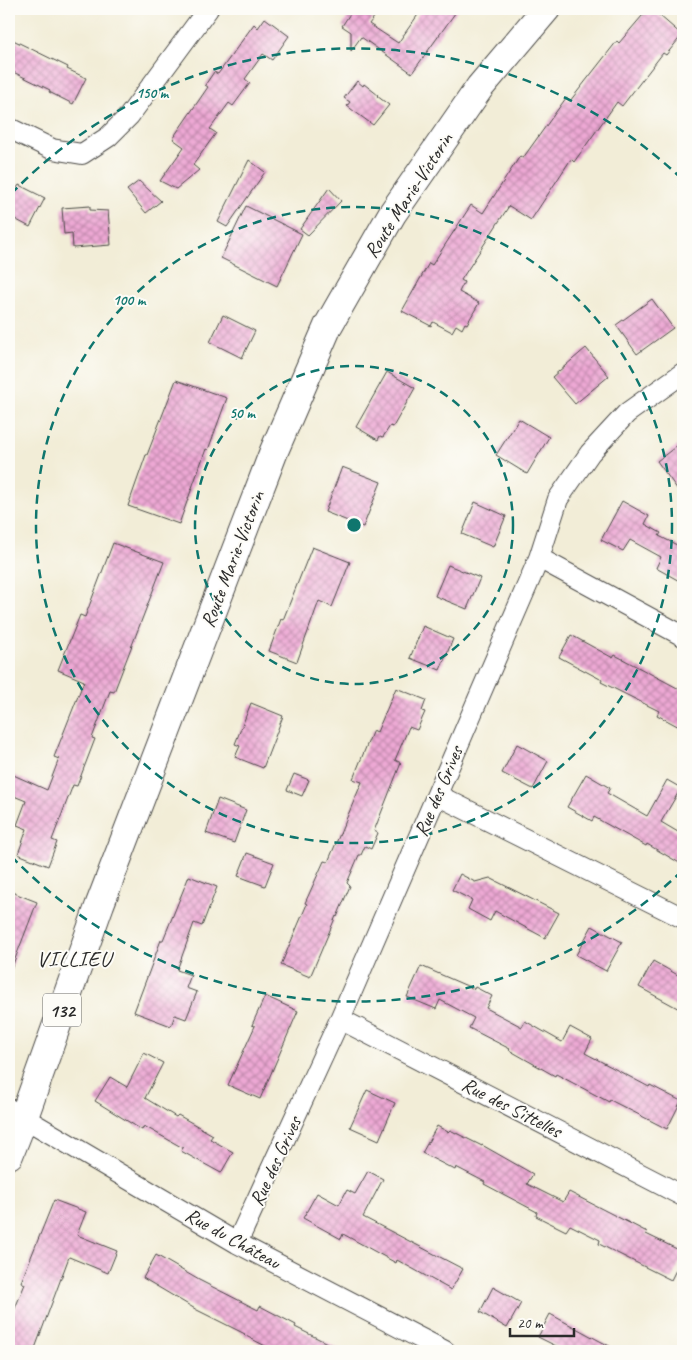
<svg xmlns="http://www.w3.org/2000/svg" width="692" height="1360" font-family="Caveat,sans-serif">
<defs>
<pattern id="building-cross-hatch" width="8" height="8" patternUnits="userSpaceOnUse" patternTransform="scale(1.25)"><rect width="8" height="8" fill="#eda8d4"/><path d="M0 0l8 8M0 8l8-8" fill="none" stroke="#c089ac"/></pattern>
</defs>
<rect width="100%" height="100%" fill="#fdfcf7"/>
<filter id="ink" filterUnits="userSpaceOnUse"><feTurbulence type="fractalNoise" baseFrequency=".02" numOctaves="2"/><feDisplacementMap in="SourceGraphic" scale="10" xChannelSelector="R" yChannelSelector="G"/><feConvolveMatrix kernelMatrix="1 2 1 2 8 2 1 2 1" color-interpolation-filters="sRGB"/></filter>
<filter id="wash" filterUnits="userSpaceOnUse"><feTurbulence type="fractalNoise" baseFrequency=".0096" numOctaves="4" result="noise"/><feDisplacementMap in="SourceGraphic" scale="20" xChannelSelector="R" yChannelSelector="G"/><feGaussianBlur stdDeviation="1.12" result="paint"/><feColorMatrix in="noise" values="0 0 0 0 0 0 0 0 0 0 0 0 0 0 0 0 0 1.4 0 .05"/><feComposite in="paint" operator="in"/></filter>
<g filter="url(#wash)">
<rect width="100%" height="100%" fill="#f2edd7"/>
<g id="blocks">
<path fill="url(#building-cross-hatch)" d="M353,9H380L369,24L398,43L422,9H458L412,73L361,37L351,51V32L342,26Z
M648,9H652L682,35L666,55L663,53L622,106L617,102L574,162L571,159L531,220L509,206L461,280L464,282L459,292L479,303L467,324L465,323L462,329L456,325L452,332L433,322L431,326L402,311L429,263L432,265L471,205L483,213L520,156L523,158L566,98L570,101L617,41L619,43Z
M265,18L289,36L272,60L263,54L245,79L250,83L233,106L229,103L210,129L216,133L193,165L199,170L176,189L160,181L184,147L173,139L176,135H175L208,87L205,85L214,72L218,74L254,24L258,28Z
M9,38L68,67L67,69L86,78L73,104L49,92L50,90L9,70Z
M357,81L363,86L364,84L378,95L377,96L389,105L373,125L347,106L350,102L344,98Z
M249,160L265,172L227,227L218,222Z
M139,181L161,201L146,213L127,190Z
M19,185L45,198L30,227L9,216V187L15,191Z
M329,188L341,201L308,235L300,229Z
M90,206V210L108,211L111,245L73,248L72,233L64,234L62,208Z
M246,206L302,234L277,286L221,258Z
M652,299L673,328L637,354L616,325Z
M223,315L255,331L242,358L210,342Z
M586,348L609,376L575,404L552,377Z
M387,372L415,388L393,427L390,426L383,437L380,436L378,440L356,427Z
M176,380L227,398L208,450L206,449L179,524L128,506L146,455H147Z
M519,419L549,437L527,474L496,455Z
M683,441V497L657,461Z
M342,467L381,482L363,527L325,512Z
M622,501L649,516L645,524L661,533L659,536L683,548V583L656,568L661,557L630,540L623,551L601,540Z
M475,502L506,516L493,547L462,534Z
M113,543L164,562L114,692L110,691L92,738L95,739L77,786L73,785L52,840L57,842L48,866L18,854L27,829L17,825L26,801L9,794V773L47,790L59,759L54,757L84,681L58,670L80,615L85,617Z
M312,547L350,562L332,607L319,601L297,662L269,651L281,619L283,620Z
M448,565L480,578L467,609L435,596Z
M423,626L453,639L440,670L410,658Z
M571,635L613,658L615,655L683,691V729L657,715L659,711L601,682L602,680L559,657Z
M396,688L426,700L422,711L425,712L417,730L409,727L395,760L401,763L374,831L378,833L371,849L365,846L361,855H359L347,883L350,886L337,917L336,916L310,977L281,965L307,904L305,903L324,861L328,862L362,782L353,779L373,730L377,732Z
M251,703L283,716L263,768L235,757L240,746L235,744Z
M517,744L548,761L533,789L502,773Z
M294,774L309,780L302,796L287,790Z
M586,774L610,788L607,793L647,816L667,780L681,788L661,822L683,835V865L647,844L646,846L594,817L592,821L567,807Z
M218,799L246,810L234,843L206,833Z
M247,853L274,863L265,886L238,876Z
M460,874L475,882L490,878L559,913L545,938L495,911L490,921L468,909L472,900L452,890Z
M189,876L217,887L202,926L194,923L177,970L191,975L186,988L197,992L186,1019L175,1015L171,1026L134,1012L161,940H163Z
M9,891L37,902L10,972H9Z
M592,926L622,942L606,971L576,955Z
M653,961L683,978V1011L639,987Z
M421,966L474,989L475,987L492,996L486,1008L522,1027L525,1021L562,1042L570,1027L592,1039L585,1053L649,1087L650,1085L681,1101L667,1129L610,1100L609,1102L556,1074L555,1076L509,1050L510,1049L469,1028L474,1018L440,1000L436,1009L407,997Z
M265,996L298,1011L260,1099L228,1085L255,1026L252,1025Z
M144,1053L163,1063L145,1098L176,1117L178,1115L213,1135L210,1139L233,1152L221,1173L181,1151L183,1148L144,1126L142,1130L95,1101L110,1077L127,1087Z
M367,1090L395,1103L379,1140L350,1127Z
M437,1126L448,1132L450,1130L482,1146V1145L533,1174L527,1184L563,1202L569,1192L647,1232L646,1234L683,1252V1256L671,1280L599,1244L600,1240L570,1225L566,1231L536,1216L537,1212L484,1184L485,1182L456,1167L455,1170L422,1153Z
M368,1171L383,1179L363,1217L463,1269L451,1290L397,1260L396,1263L343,1234L341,1239L303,1218L317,1193L339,1205L347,1190L355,1194Z
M54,1200L86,1212L77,1235L117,1251L108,1273L69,1257L34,1351H9V1312L13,1313L25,1284L21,1282Z
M156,1255L199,1280L258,1310L260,1306L296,1325L295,1327L343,1351H275L244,1335L245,1334L197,1310L143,1278Z
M493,1287L521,1303L507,1328L480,1312Z
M550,1314L598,1340L619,1351H566L538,1337Z"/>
</g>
</g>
<g filter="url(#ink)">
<use href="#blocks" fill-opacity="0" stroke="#494845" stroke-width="1"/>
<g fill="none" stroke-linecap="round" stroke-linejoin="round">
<defs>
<path id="street" d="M9,128L52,149L82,154L108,137L129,116L208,9
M539,558L683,636
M437,795L683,918
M340,1019L683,1196
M9,1109L237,1243L445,1351
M237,1243L340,1019L539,558L558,499L590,453L627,413L683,373"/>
<path id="primary" d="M9,1155L24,1117L100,904L274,451L328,326L392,214L480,87L546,9"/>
</defs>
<use href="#street" stroke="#494845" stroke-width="22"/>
<use href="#primary" stroke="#494845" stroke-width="30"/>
<use href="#street" stroke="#fff" stroke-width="20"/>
<use href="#primary" stroke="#fff" stroke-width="28"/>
</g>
</g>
<g fill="none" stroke="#0f766e" stroke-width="2.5" stroke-dasharray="9 6">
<circle cx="354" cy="525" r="159"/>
<circle cx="354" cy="525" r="318"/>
<path d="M682 871A477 477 0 0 1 11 856M11 194A477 477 0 0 1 682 179"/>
</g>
<g text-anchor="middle" stroke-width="4" stroke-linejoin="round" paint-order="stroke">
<rect fill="#fdfcf7" stroke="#6a6a68" stroke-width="1" x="43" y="993.5" width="38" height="33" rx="4"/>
<g font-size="19" font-weight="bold" fill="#2b2b2b">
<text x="62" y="1017">132</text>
</g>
<g font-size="20" fill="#2b2b2b" stroke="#fdfcf7">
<text transform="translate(408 195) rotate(-57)" y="7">Route Marie-Victorin</text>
<text transform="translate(232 559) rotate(-69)" y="7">Route Marie-Victorin</text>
<text transform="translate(438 791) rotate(-67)" y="7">Rue des Grives</text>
<text transform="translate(512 1107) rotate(27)" y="7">Rue des Sittelles</text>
<text transform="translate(275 1161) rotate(-65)" y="7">Rue des Grives</text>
<text transform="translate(233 1238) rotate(29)" y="7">Rue du Château</text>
</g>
<g font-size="22" letter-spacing="1" fill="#2b2b2b" stroke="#fdfcf7">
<text x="74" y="966">VILLIEU</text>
</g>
</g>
<circle cx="354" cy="525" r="8" fill="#0f766e" stroke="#fdfcf7" stroke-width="2.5"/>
<g font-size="15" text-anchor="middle" font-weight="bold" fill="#0f766e" stroke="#fdfcf7" stroke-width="4" stroke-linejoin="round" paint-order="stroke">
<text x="152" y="98">150 m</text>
<text x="129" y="305">100 m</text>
<text x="242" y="418">50 m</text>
</g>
<rect width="692" height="1360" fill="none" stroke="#fdfcf7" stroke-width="30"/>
<path d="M510 1328v8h64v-8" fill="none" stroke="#2b2b2b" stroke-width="2.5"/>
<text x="517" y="1328" font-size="15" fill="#2b2b2b" stroke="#fdfcf7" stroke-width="4" paint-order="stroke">20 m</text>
</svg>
